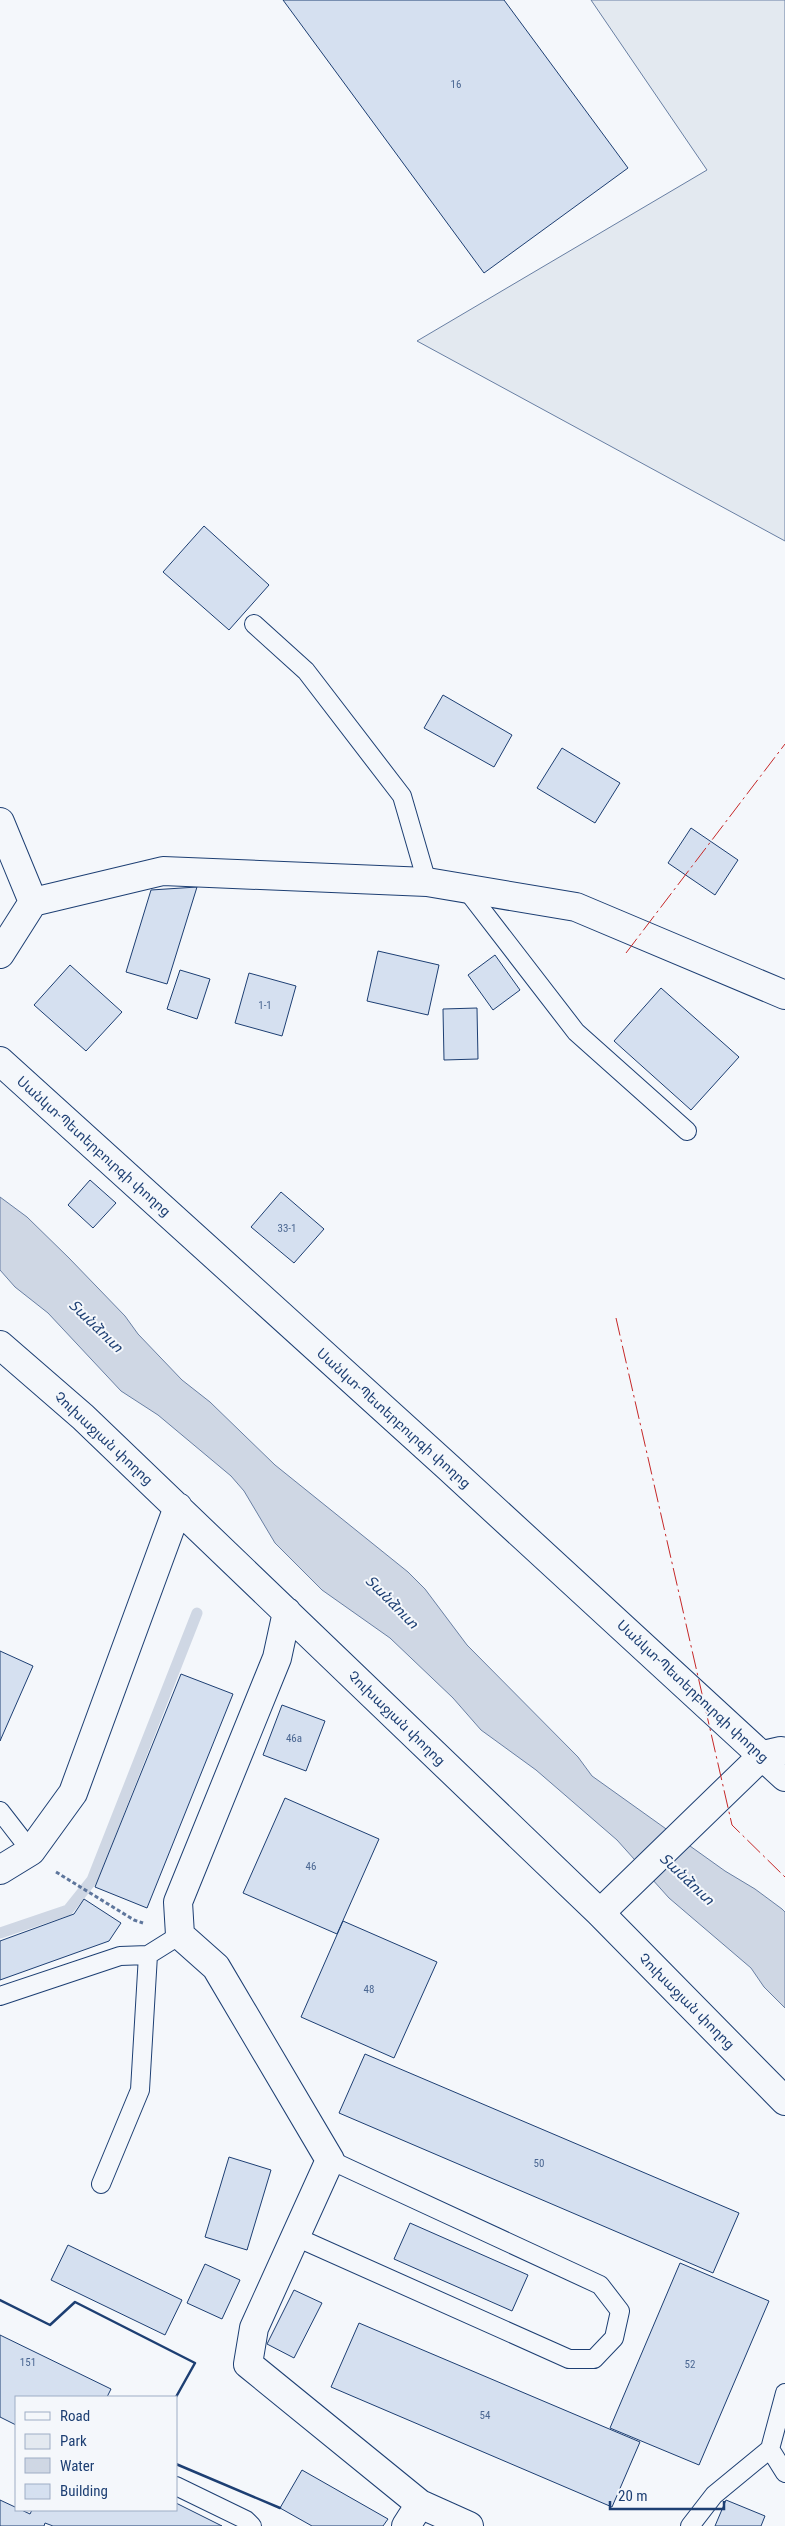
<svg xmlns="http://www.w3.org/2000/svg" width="785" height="2526" font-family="'Roboto Condensed','Noto Sans Armenian',sans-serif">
<rect width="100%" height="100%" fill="#f4f7fb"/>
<path fill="#e3e9f0" stroke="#687fa3" d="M591,0H785V541L417,341L707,170Z"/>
<path fill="#cfd7e4" stroke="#687fa3" d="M0,1197L27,1217L69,1258L125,1316L138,1334L182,1380L210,1402L275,1465L408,1572L425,1589L467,1645L578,1757L592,1776L725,1871L755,1889L782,1909L785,1912V2008L764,1987L751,1968L669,1898L617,1840L536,1770L481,1730L453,1698L390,1638L322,1590L275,1543L244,1491L231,1476L158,1415L121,1391L48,1313L15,1287L0,1270Z"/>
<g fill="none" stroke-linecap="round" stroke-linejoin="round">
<path stroke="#cfd7e4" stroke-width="11" d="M0,1933L68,1910L92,1880L197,1613"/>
</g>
<path fill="#d5e0f0" stroke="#1d3f73" d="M283,0H504L628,168L484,273Z
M204,526L269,585L229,630L163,572Z
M443,695L512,735L494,767L424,728Z
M562,748L620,783L595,823L537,788Z
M691,828L738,860L715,895L668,863Z
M197,887L167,984L126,972L151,890Z
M378,951L439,965L428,1015L367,1001Z
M495,955L520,990L493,1010L468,975Z
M70,965L122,1012L86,1051L34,1005Z
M180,970L210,979L197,1019L167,1009Z
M249,973L296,986L282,1036L235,1023Z
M661,988L739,1057L691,1110L614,1041Z
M477,1008L478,1059L444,1060L443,1009Z
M90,1180L116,1203L93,1228L68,1205Z
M281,1192L324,1229L294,1263L251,1227Z
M0,1651L33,1666L0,1741Z
M181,1674L233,1694L147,1908L95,1887Z
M282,1705L325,1721L306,1771L263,1755Z
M285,1798L379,1839L337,1934L243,1893Z
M84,1899L121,1923L109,1941L0,1980V1941L74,1914Z
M343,1921L437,1962L394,2058L301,2017Z
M365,2054L739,2213L713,2273L339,2113Z
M229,2157L271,2170L247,2250L205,2237Z
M410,2223L528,2275L512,2311L394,2259Z
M68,2245L182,2300L165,2335L51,2280Z
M680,2263L769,2301L699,2465L610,2428Z
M205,2264L240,2280L222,2319L187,2303Z
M294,2290L322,2303L294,2358L267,2344Z
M359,2323L640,2442L612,2507L331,2387Z
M0,2335L111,2389L107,2397H16V2425L0,2417Z
M302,2470L388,2519L383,2526H312L280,2508Z
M0,2500L30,2514L32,2510H176V2503L222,2526H53L45,2523L44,2526H0Z
M726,2500L765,2516L761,2526H715Z"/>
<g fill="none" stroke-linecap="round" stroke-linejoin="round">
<defs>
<path id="lane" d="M254,624L306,671L402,796L427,882
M465,888L576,1032L687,1131
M0,1811L31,1851
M0,1996L120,1956L148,1955L180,1935
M101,2184L140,2090L148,1955
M296,2237L569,2359H594L614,2338L620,2311L600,2285L330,2160
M785,2393L770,2449L785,2473
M176,2486L246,2520L252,2526
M690,2526L714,2495L770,2449"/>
<path id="street" d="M0,822L33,902
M0,954L33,902L163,871L427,882L576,907L785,995
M0,1061L448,1467L785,1777
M0,1345L83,1417L600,1913L785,2101
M287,1612L277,1658L178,1902L180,1935L216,1967L330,2160L254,2328L248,2364L420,2504L406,2526
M0,1870L31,1851L73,1793L178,1507
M600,1913L763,1755L781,1751
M420,2504L469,2526"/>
</defs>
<use href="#lane" stroke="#1d3f73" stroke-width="20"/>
<use href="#street" stroke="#1d3f73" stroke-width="30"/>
<path stroke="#5e769c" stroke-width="3" stroke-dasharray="4 2.5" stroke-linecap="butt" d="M56,1872L134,1920L143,1923"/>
<use href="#lane" stroke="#f4f7fb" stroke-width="18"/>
<use href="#street" stroke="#f4f7fb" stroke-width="28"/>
<path stroke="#1d3f73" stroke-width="2.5" d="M0,2300L50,2325L75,2302L195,2363L176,2397
M176,2464L280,2508"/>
<path stroke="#c62828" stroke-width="1" stroke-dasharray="18 4 2.5 4" stroke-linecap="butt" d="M626,953L785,744
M616,1318L732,1825L785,1877"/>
</g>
<g text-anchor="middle" stroke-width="4" stroke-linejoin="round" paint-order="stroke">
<g font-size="11" fill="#4b6792">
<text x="456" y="88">16</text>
<text x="265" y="1009">1-1</text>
<text x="287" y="1232">33-1</text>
<text x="294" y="1742">46a</text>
<text x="311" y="1870">46</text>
<text x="369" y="1993">48</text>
<text x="539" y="2167">50</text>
<text x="28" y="2366">151</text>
<text x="690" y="2368">52</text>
<text x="485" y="2419">54</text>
</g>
<g font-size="14" fill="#1d3f73" stroke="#f4f7fb">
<text transform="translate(94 1146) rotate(42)" y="5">Սանկտ-Պետերբուրգի փողոց</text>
<text transform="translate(394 1418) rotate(42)" y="5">Սանկտ-Պետերբուրգի փողոց</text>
<text transform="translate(104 1438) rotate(43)" y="5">Չուխաջյան փողոց</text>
<text transform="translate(693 1691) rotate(43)" y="5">Սանկտ-Պետերբուրգի փողոց</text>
<text transform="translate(397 1718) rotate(44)" y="5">Չուխաջյան փողոց</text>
<text transform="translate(687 2001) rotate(45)" y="5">Չուխաջյան փողոց</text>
</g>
<g font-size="15" font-style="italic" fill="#1d3f73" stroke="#f4f7fb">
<text transform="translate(96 1326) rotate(44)" y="5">Տանձուտ</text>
<text transform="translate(392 1602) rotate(45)" y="5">Տանձուտ</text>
<text transform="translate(687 1879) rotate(43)" y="5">Տանձուտ</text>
</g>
</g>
<rect x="15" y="2396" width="162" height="115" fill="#f4f7fb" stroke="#9eadc5"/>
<rect x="25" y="2412" width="25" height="8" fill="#f4f7fb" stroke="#9eadc5"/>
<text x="60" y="2421" font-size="15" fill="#1d3f73">Road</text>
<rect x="25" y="2434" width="25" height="15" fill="#e3e9f0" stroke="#9eadc5"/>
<text x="60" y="2446" font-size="15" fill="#1d3f73">Park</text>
<rect x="25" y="2458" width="25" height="15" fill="#cfd7e4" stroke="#9eadc5"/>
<text x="60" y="2471" font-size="15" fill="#1d3f73">Water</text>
<rect x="25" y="2484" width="25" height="15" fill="#d5e0f0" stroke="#9eadc5"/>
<text x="60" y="2496" font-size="15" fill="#1d3f73">Building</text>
<path d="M610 2501v8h114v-8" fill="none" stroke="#1d3f73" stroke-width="2.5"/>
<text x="618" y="2501" font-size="15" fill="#1d3f73" stroke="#f4f7fb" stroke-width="4" paint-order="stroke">20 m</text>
</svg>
